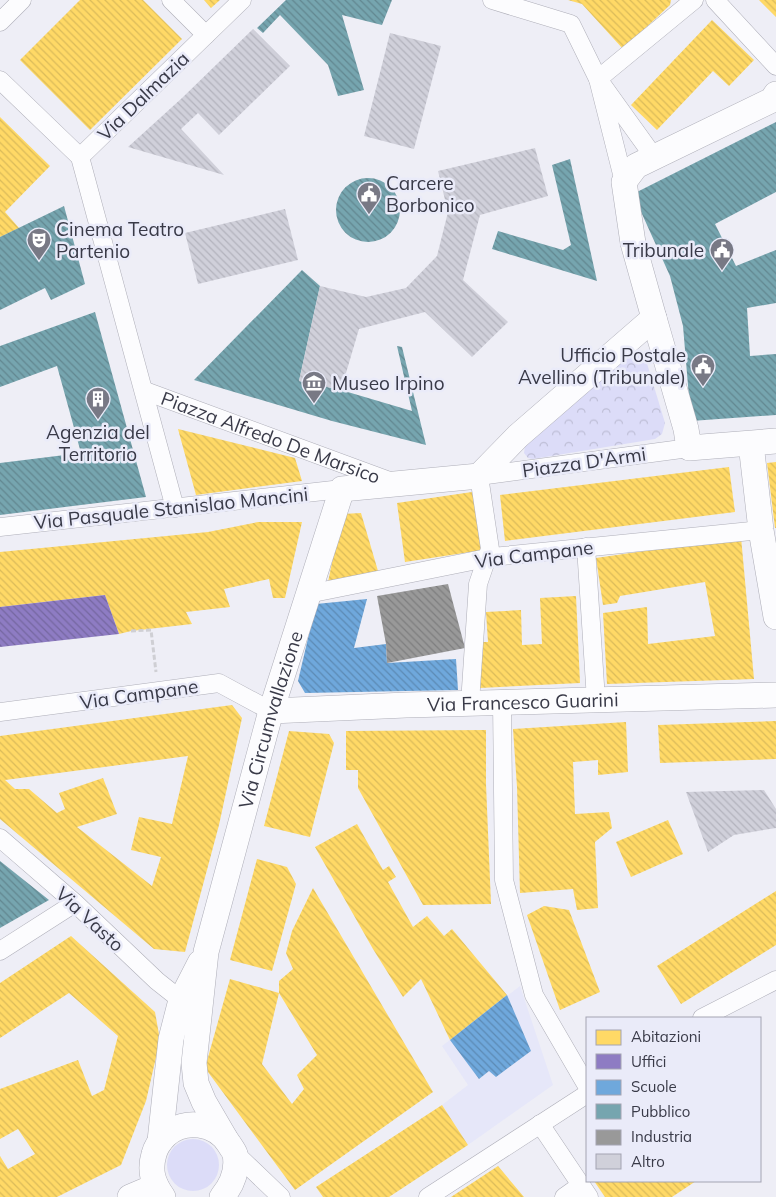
<svg xmlns="http://www.w3.org/2000/svg" width="776" height="1197" font-family="Mulish,sans-serif">
<defs>
<pattern id="park-crowns" width="20" height="18" patternUnits="userSpaceOnUse" patternTransform="scale(1.25)"><rect width="20" height="18" fill="#dcdcf8"/><path d="M2 6a3 3 0 1 1 6 0M12 15a3 3 0 1 1 6 0" fill="none" stroke="#bebed6"/></pattern>
<pattern id="homes-back-hatch" width="6" height="6" patternUnits="userSpaceOnUse" patternTransform="scale(1.25)"><rect width="6" height="6" fill="#ffd966"/><path d="M-1 5l2 2M0 0l6 6M5-1l2 2" fill="none" stroke="#dbbb5a"/></pattern>
<pattern id="offices-back-hatch" width="6" height="6" patternUnits="userSpaceOnUse" patternTransform="scale(1.25)"><rect width="6" height="6" fill="#8e7cc3"/><path d="M-1 5l2 2M0 0l6 6M5-1l2 2" fill="none" stroke="#7567a0"/></pattern>
<pattern id="schools-back-hatch" width="6" height="6" patternUnits="userSpaceOnUse" patternTransform="scale(1.25)"><rect width="6" height="6" fill="#6fa8dc"/><path d="M-1 5l2 2M0 0l6 6M5-1l2 2" fill="none" stroke="#5c8ab4"/></pattern>
<pattern id="public-back-hatch" width="6" height="6" patternUnits="userSpaceOnUse" patternTransform="scale(1.25)"><rect width="6" height="6" fill="#76a5af"/><path d="M-1 5l2 2M0 0l6 6M5-1l2 2" fill="none" stroke="#628790"/></pattern>
<pattern id="industry-back-hatch" width="6" height="6" patternUnits="userSpaceOnUse" patternTransform="scale(1.25)"><rect width="6" height="6" fill="#999"/><path d="M-1 5l2 2M0 0l6 6M5-1l2 2" fill="none" stroke="#7e7e7f"/></pattern>
<pattern id="building-back-hatch" width="6" height="6" patternUnits="userSpaceOnUse" patternTransform="scale(1.25)"><rect width="6" height="6" fill="#d0d0da"/><path d="M-1 5l2 2M0 0l6 6M5-1l2 2" fill="none" stroke="#b3b3bd"/></pattern>
</defs>
<rect width="100%" height="100%" fill="#eeeef6"/>
<path fill="#e6e7f9" d="M520,986L553,1085L468,1145L442,1105L468,1085L442,1046Z"/>
<path fill="#dcdcf8" d="M167 1165a26 26 0 1 1 52 0a26 26 0 1 1-52 0Z"/>
<path fill="url(#park-crowns)" d="M632,349C640,350 643,354 646,360L665,423L662,434L655,439L533,459L528,458L524,453L525,446Z"/>
<path fill="url(#homes-back-hatch)" fill-rule="evenodd" d="M80,0H143L182,39L90,130L20,60Z
M204,0H220L211,8Z
M568,0H671L670,5L623,49L582,4Z
M759,0H776V17Z
M712,20L754,60L729,86L713,71L657,130L631,105Z
M0,117L50,166L5,212L19,228L0,237Z
M178,429L295,458L302,481L196,495Z
M776,462V528H775L767,463Z
M729,467L735,512L505,541L500,495Z
M472,492L490,549L405,562L397,503Z
M361,513L378,571L328,582L342,514Z
M258,522H302L285,598H273L269,579L224,589L230,607L186,612L192,624L131,631L119,634L105,595L0,607V552L208,532Z
M741,537L754,679L607,684L603,613L647,607L648,644L715,636L705,582L620,596L617,603L603,605L596,558Z
M576,596L580,683L480,688L478,642H488L486,612L521,610L522,645L542,644L540,598Z
M232,705L242,718L219,825L185,952L154,949L0,819V736ZM188,756L172,824L139,817L131,850L161,857L152,886L77,827L117,814L103,778L59,793L65,809L57,813L29,789H15L5,780Z
M776,721V759L660,763L658,725Z
M626,722L628,772L598,775V760L573,762L575,814L609,812L612,828L595,842L598,908L577,910L573,889L520,893L517,787L513,729Z
M486,730V784L491,904L423,905L358,788V770H346V731Z
M289,731L329,734L334,743L310,837L264,826Z
M668,820L683,854L631,877L616,842Z
M357,824L383,870L389,866L396,877L388,882L413,927L427,916L444,936L452,929L507,995L450,1040L421,979L403,997L373,949L315,847Z
M257,859L287,867L296,884L272,971L230,960Z
M313,888L433,1092L295,1190L205,1068L230,979L279,993L262,1064L292,1104L304,1089L297,1075L317,1055L279,993V981L293,969L286,953L292,931Z
M776,891V945L681,1004L657,966Z
M544,906L569,910L600,992L560,1010L527,915Z
M71,936L155,1012L160,1040L146,1101L121,1165L57,1197H0V1156L8,1169L35,1154L18,1129L0,1139V1089L78,1060L92,1096L104,1090L118,1036L69,993L0,1038V983Z
M442,1105L468,1145L389,1197H323L316,1187Z
M498,1166L524,1197H451Z
M594,1181H696L672,1197H605Z"/>
<path fill="url(#offices-back-hatch)" d="M105,595L119,634L0,647V607Z"/>
<path fill="url(#schools-back-hatch)" d="M367,599L354,648L386,644L387,663L456,659L458,690L305,693L298,681L316,604Z
M507,995L531,1051L496,1077L489,1071L479,1079L450,1040Z"/>
<path fill="url(#public-back-hatch)" d="M286,0H392L382,25L342,15L364,90L338,96L328,65L280,15L263,33L257,28Z
M776,122V192L715,224L736,266L776,250V303L747,308L750,356L776,354V415L691,421L683,326L670,276L633,194Z
M570,159L597,281L492,249L498,231L563,250L571,245L552,165Z
M336 210a32 32 0 1 1 64 0a32 32 0 1 1-64 0Z
M64,206L85,284L51,300L45,288L0,310V237Z
M302,270L320,286L299,381L341,390L412,411L397,346L402,347L426,445L332,421L194,380Z
M95,312L146,497L0,515V463L81,453L57,366L0,387V346Z
M0,861L49,900L0,928Z"/>
<path fill="url(#industry-back-hatch)" d="M448,584L465,648L387,663L386,644L377,596Z"/>
<path fill="url(#building-back-hatch)" d="M253,29L290,66L219,135L198,113L181,129L224,175L128,147L182,98Z
M390,33L441,46L414,149L364,136Z
M535,148L548,196L480,215L463,280L508,322L472,357L425,312L359,329L341,390L299,381L320,286L366,297L406,288L437,256L448,212L438,171Z
M285,209L298,260L198,284L185,233Z
M764,790L776,809V828L734,835L708,852L686,792Z"/>
<g fill="none" stroke-linecap="round" stroke-linejoin="round">
<defs>
<g id="street">
<path d="M171,0L206,35"/>
<path d="M492,0L571,24L598,79L624,182"/>
<path d="M715,0L776,66"/>
<path d="M0,22L22,0"/>
<path d="M0,80L80,157"/>
<path d="M80,157L175,508"/>
<path d="M80,157L242,0"/>
<path d="M654,157L598,79L694,0"/>
<path id="s1" d="M145,391L392,482"/>
<path d="M0,527L342,489"/>
<path d="M586,547L596,700"/>
<path d="M308,594L492,557L761,530"/>
<path d="M502,702L504,880L534,995L587,1086"/>
<path d="M470,703L478,584L490,549L479,476L689,448"/>
<path d="M0,712L219,683L271,711"/>
<path d="M0,838L75,903L157,981L181,1000"/>
<path d="M0,951L75,903"/>
<path d="M702,1018L776,980"/>
<path d="M540,1124L589,1197"/>
<path d="M235,1153L281,1197"/>
<path d="M428,1197L587,1094"/>
<path d="M564,1197L581,1185"/>
</g>
<g id="secondary">
<path d="M654,318L686,429L689,448L776,441"/>
<path d="M751,444L761,530L776,617"/>
<path id="s2" d="M271,711L406,705L776,695"/>
<path id="s3" d="M225,1138L204,1102L196,1083L194,1063L206,952L271,711L342,489L479,476L518,436L654,318L633,243L624,182L636,166L772,100L776,94"/>
<path d="M160,1141L171,1039L181,1000L200,963"/>
<path d="M130,1197L156,1186"/>
<path d="M163,1197C153,1183 149,1171 154,1154C156,1146 160,1141 166,1135C185,1118 216,1123 229,1144C231,1147 234,1151 235,1154C238,1170 232,1185 222,1197"/>
</g>
</defs>
<use href="#street" stroke="#aeaeb8" stroke-width="19"/>
<use href="#secondary" stroke="#aeaeb8" stroke-width="26"/>
<path stroke="#cfcfd4" stroke-width="3" stroke-dasharray="5 2.5" stroke-linecap="butt" d="M131,631L151,630L156,672"/>
<use href="#street" stroke="#fcfcfe" stroke-width="18"/>
<use href="#secondary" stroke="#fcfcfe" stroke-width="25"/>
</g>
<defs>
<symbol id="civic-pin" viewBox="-11 -11 22 30"><path d="M0 17L-7.5 6A9.5 9.5 0 1 1 7.5 6Z" fill="#787985" stroke="#eaebf9"/><path d="M-.6-6.5H3V-4.5H.6V-3L4-1V1h2V6H-6V1h2V-1L-.6-3ZM-1.2 2.5V6h2.4V2.5Z" fill="#fff"/></symbol>
<symbol id="theatre-pin" viewBox="-11 -11 22 30"><path d="M0 17L-7.5 6A9.5 9.5 0 1 1 7.5 6Z" fill="#787985" stroke="#eaebf9"/><path d="M-5-5.5Q0-4 5-5.5V0Q5 5 0 6Q-5 5-5 0ZM-3.3-2.5H-1v1.5H-3.3ZM1-2.5H3.3v1.5H1ZM-2.8 1Q0 5.5 2.8 1Z" fill="#fff"/></symbol>
<symbol id="museum-pin" viewBox="-11 -11 22 30"><path d="M0 17L-7.5 6A9.5 9.5 0 1 1 7.5 6Z" fill="#787985" stroke="#eaebf9"/><path d="M0-6L6-3V-2H-6V-3ZM-5-1h2V3h-2ZM-1-1h2V3h-2ZM3-1h2V3H3ZM-6 4H6V6H-6Z" fill="#fff"/></symbol>
<symbol id="building-pin" viewBox="-11 -11 22 30"><path d="M0 17L-7.5 6A9.5 9.5 0 1 1 7.5 6Z" fill="#787985" stroke="#eaebf9"/><path d="M-4-6H4V6H1V3H-1V6H-4ZM-2.5-4.3h1.7v1.8h-1.7ZM.8-4.3h1.7v1.8H.8ZM-2.5-1h1.7V.8h-1.7ZM.8-1h1.7V.8H.8Z" fill="#fff"/></symbol>
</defs>
<g fill-rule="evenodd">
<use href="#civic-pin" x="355" y="180" width="28" height="38"/>
<use href="#theatre-pin" x="25" y="226" width="28" height="38"/>
<use href="#civic-pin" x="708" y="236" width="28" height="38"/>
<use href="#civic-pin" x="689" y="352" width="28" height="38"/>
<use href="#museum-pin" x="300" y="369" width="28" height="38"/>
<use href="#building-pin" x="84" y="385" width="28" height="38"/>
</g>
<g text-anchor="middle" stroke-width="5" stroke-linejoin="round" paint-order="stroke">
<g font-size="19" fill="#393a48" stroke="#eaebf9">
<text transform="translate(143 96) rotate(-44)" y="7">Via Dalmazia</text>
<text dy="7" stroke="none"><textPath href="#s1" startOffset="134">Piazza Alfredo De Marsico</textPath></text>
<text transform="translate(584 462) rotate(-8)" y="7">Piazza D'Armi</text>
<text transform="translate(171 508) rotate(-6)" y="7">Via Pasquale Stanislao Mancini</text>
<text transform="translate(534 554) rotate(-7)" y="7">Via Campane</text>
<text transform="translate(139 694) rotate(-8)" y="7">Via Campane</text>
<text dy="7" stroke="none"><textPath href="#s2" startOffset="252">Via Francesco Guarini</textPath></text>
<text dy="7" stroke="none"><textPath href="#s3" startOffset="435">Via Circumvallazione</textPath></text>
<text transform="translate(90 919) rotate(43)" y="7">Via Vasto</text>
</g>
<g font-size="19" fill="#393a48" stroke="#eaebf9" text-anchor="start">
<text x="386" y="190">Carcere<tspan x="386" dy="22">Borbonico</tspan></text>
<text x="56" y="236">Cinema Teatro<tspan x="56" dy="22">Partenio</tspan></text>
<text x="704" y="257" text-anchor="end">Tribunale</text>
<text x="686" y="362" text-anchor="end">Ufficio Postale<tspan x="686" dy="22">Avellino (Tribunale)</tspan></text>
<text x="332" y="390">Museo Irpino</text>
<text x="98" y="439" text-anchor="middle">Agenzia del<tspan x="98" dy="22">Territorio</tspan></text>
</g>
</g>
<rect x="586" y="1017" width="175" height="165" fill="#eaebf9" stroke="#a3a4b2"/>
<rect x="596" y="1030" width="25" height="15" fill="#ffd966" stroke="#a3a4b2"/>
<text x="631" y="1042" font-size="15" fill="#393a48">Abitazioni</text>
<rect x="596" y="1054" width="25" height="15" fill="#8e7cc3" stroke="#a3a4b2"/>
<text x="631" y="1067" font-size="15" fill="#393a48">Uffici</text>
<rect x="596" y="1080" width="25" height="15" fill="#6fa8dc" stroke="#a3a4b2"/>
<text x="631" y="1092" font-size="15" fill="#393a48">Scuole</text>
<rect x="596" y="1104" width="25" height="15" fill="#76a5af" stroke="#a3a4b2"/>
<text x="631" y="1117" font-size="15" fill="#393a48">Pubblico</text>
<rect x="596" y="1130" width="25" height="15" fill="#999999" stroke="#a3a4b2"/>
<text x="631" y="1142" font-size="15" fill="#393a48">Industria</text>
<rect x="596" y="1154" width="25" height="15" fill="#d0d0da" stroke="#a3a4b2"/>
<text x="631" y="1167" font-size="15" fill="#393a48">Altro</text>
</svg>
